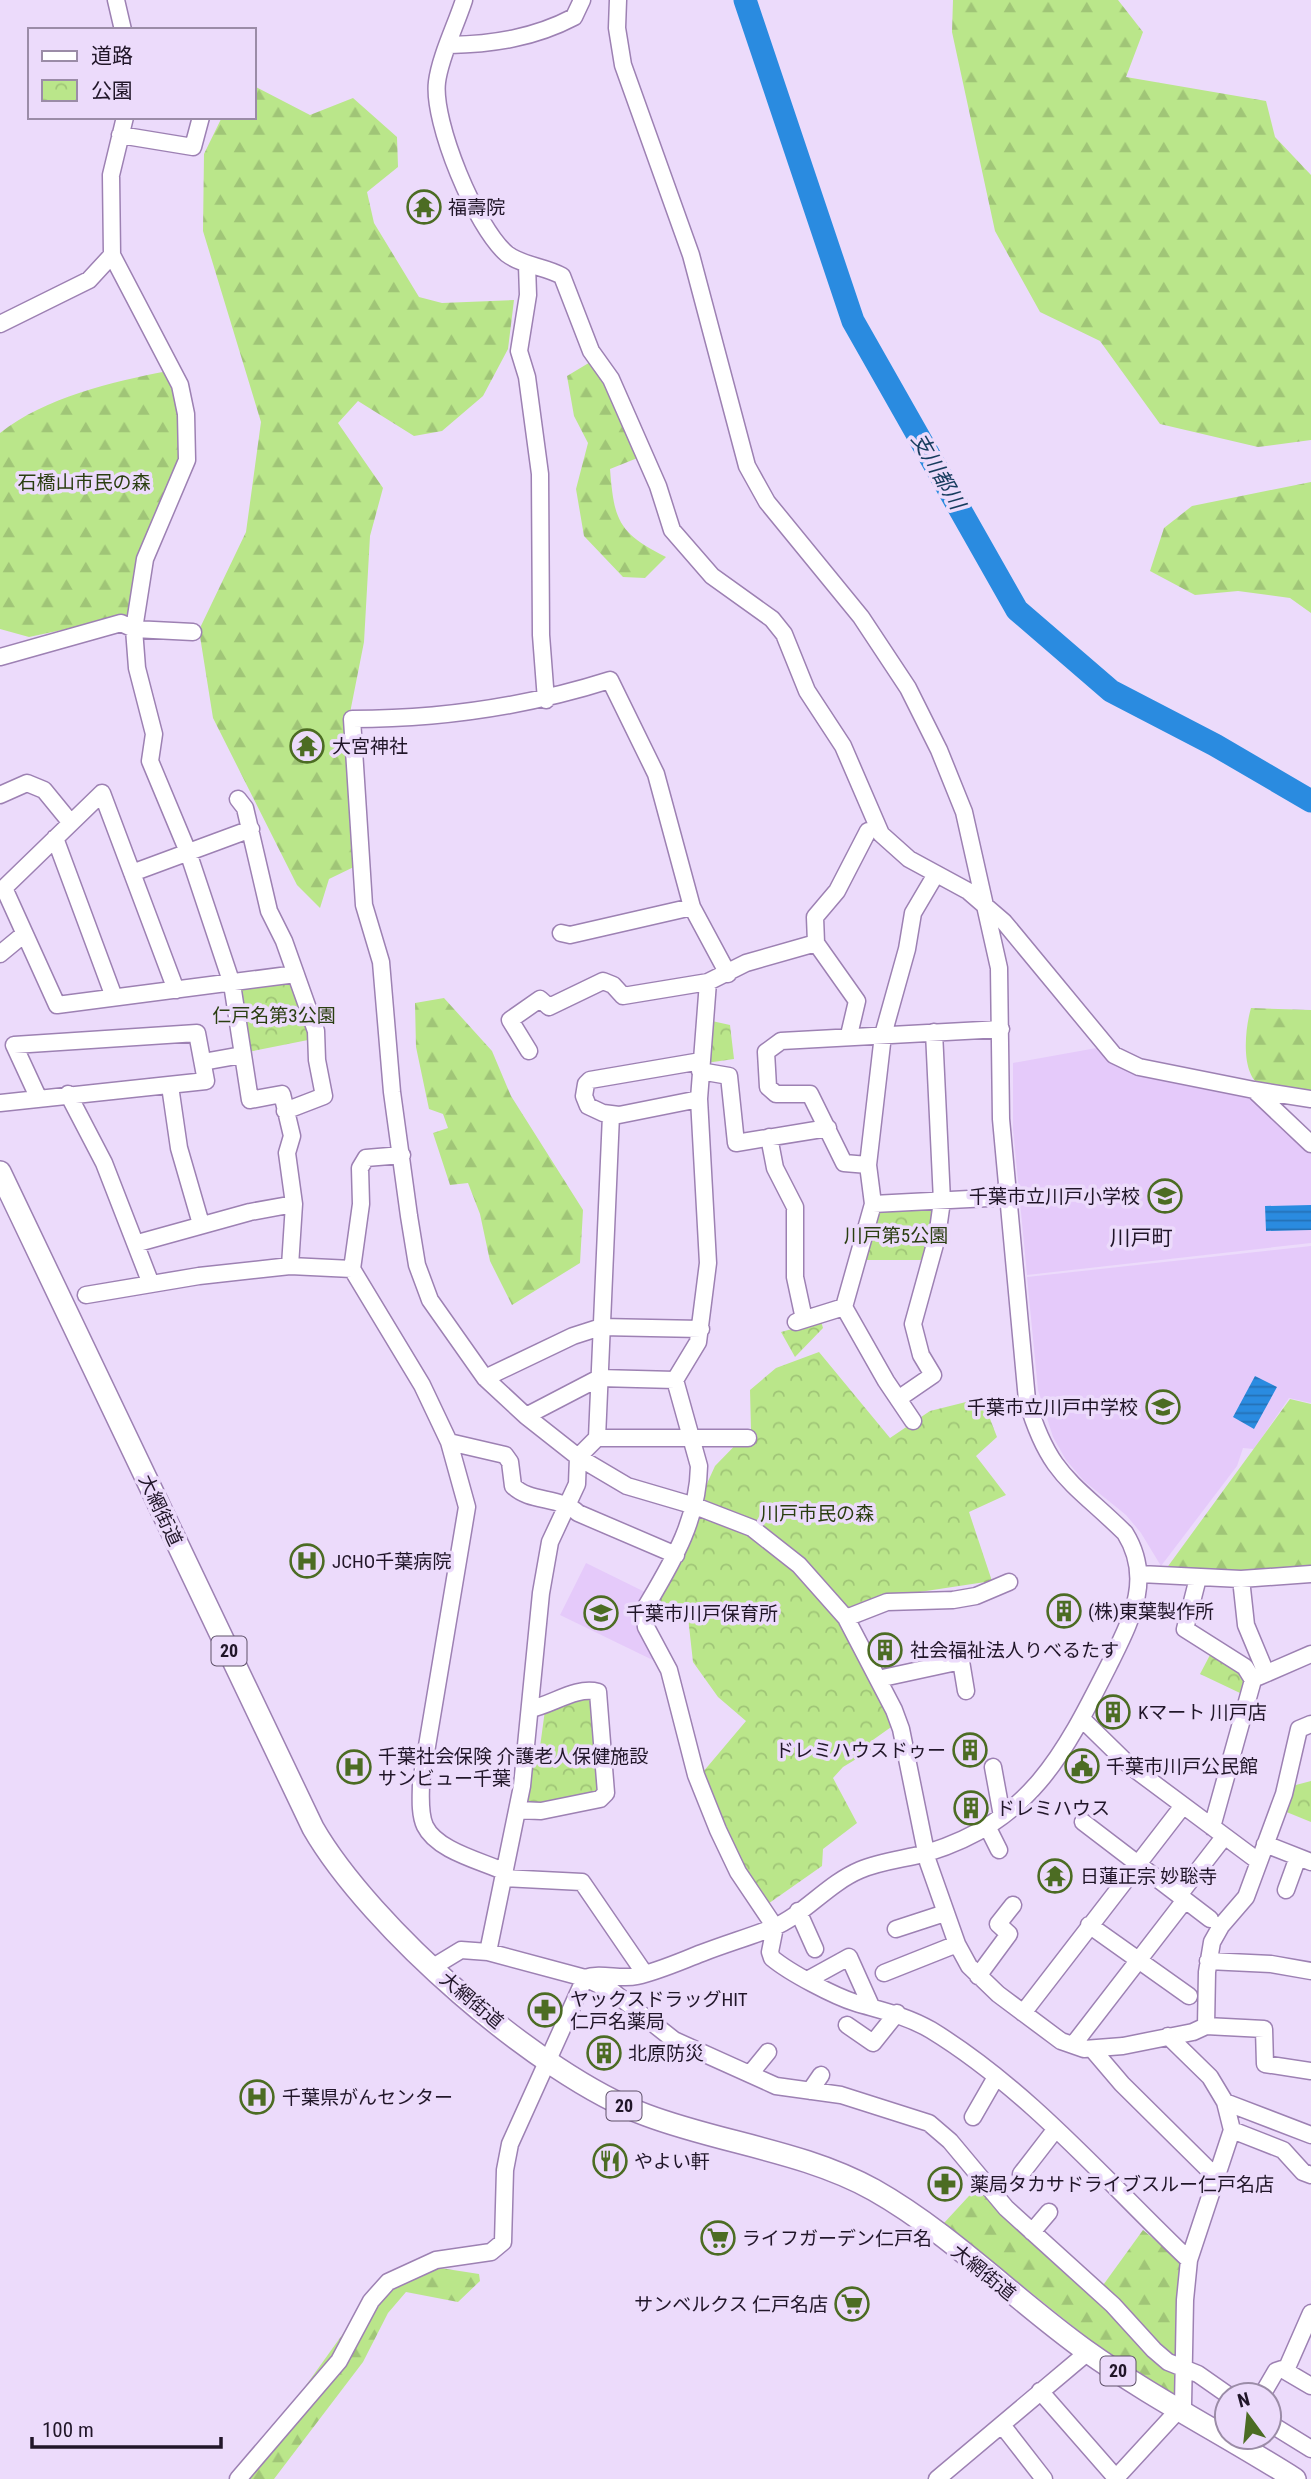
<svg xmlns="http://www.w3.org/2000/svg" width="1311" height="2479" font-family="'Roboto Condensed','Noto Sans JP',sans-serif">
<defs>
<pattern id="forest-firs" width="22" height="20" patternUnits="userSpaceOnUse" patternTransform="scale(1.75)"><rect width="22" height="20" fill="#bae68a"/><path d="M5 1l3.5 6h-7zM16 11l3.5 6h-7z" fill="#a0c577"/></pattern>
<pattern id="park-crowns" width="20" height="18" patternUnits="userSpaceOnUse" patternTransform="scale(1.75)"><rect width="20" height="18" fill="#bae68a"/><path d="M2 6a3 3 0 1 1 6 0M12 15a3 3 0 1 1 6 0" fill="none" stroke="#a0c577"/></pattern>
<pattern id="water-rules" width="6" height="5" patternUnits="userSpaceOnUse" patternTransform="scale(1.75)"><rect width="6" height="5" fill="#2a8be0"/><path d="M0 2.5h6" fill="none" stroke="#2471b6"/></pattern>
</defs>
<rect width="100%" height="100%" fill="#ecdbfb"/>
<path fill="#e5cafa" d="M1102,1047L1112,1057L1251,1091L1311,1148V1243L1027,1275L1013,1129V1063Z
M1311,1246V1403L1289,1398L1254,1449L1243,1448L1237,1466L1161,1566L1141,1533L1126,1515L1084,1481L1066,1460L1053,1437L1038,1390L1027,1277Z
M586,1563L649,1594L642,1611L663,1665L560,1615Z"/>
<path fill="url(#forest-firs)" d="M953,0H1118L1143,32L1126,77L1266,101L1275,137L1311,175V440L1258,447L1160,424L1100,341L1040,312L995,231L952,32Z
M254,86L310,115L353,98L397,137L398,167L367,192L374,223L419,297L442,303L514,300L508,349L483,396L442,431L414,436L358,401L338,423L383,488L370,536L364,642L347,728L360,864L329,879L320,908L297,885L213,718L199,630L246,532L261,422L203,231L204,154L222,117H254Z
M602,355L640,457L610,469C614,520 618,533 666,557L645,578L623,577L584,536L576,489L588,443L574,416L567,376Z
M168,371C172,378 179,386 181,394C193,458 149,555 128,616L29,637L0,629V433C46,397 111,382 168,371Z
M1311,482V613L1290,598L1238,591L1195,595L1150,571L1164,528L1192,506Z
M444,998L492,1051L511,1096L583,1210L580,1263L512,1305L490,1261L480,1214L468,1183L450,1185L433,1133L448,1128L443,1114L429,1109L416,1047L415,1003Z
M1251,1008L1311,1010V1096C1297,1093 1274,1093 1261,1086C1240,1074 1245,1028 1251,1008Z
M1290,1399L1311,1404V1567L1232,1572L1166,1569Z
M980,2184L1183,2378L1177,2399L1100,2348L944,2223Z
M1143,2230L1184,2264L1181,2363L1158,2350L1101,2288Z
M408,2263L479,2274L480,2281L458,2302L406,2292L388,2313L363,2362L274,2479H239L375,2289Z"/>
<path fill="url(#park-crowns)" d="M292,982L313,1039L248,1052L240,989Z
M712,1021L730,1025L734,1059L706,1063Z
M930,1207L935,1212L923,1260H864L874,1213L881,1209Z
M821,1321L823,1328L795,1357L781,1332Z
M819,1352L890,1438L930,1411L982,1398L997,1437L976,1456L1006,1495L969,1512L992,1581L893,1596L842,1616L894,1725L870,1742L871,1750L843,1767L833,1778L857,1823L823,1849L822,1866L765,1906L738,1863L703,1772L746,1721L718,1697L693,1662L687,1608L648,1613L715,1466L751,1429L750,1390L776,1368Z
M1210,1655L1243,1673L1246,1680L1240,1693L1200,1674Z
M592,1696L598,1793L542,1803H527L532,1748L540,1747L545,1710Z
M1311,1781V1822L1284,1811L1292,1786Z"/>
<path fill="url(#water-rules)" d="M1311,1205V1230L1266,1231L1265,1206Z
M1255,1376L1277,1387L1254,1429L1233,1417Z"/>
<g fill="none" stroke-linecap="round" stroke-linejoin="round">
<path stroke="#2a8be0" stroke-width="23" d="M745,0L853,321L1017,610L1111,691L1215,745L1311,801"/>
<defs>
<path id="minor" d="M116,0L123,30
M464,0C456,25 440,57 437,82C432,122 476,228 507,254C523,266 544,266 562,276L591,351L611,379L658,486L672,530L712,576L772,619L784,634L807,691L843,746L881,834L909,859L968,891L1004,922L1114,1055L1139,1067L1254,1090L1311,1144
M450,45C493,44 534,38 574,17L582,0
M120,135L193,147L201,117
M112,255L180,385L186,414L187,460L145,559L134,629L137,668L154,734L150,761L188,852L232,984L250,1100L282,1094L292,1136L287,1153L294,1204L290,1266
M527,265L528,295L519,351L527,377L540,474L541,635L546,700
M0,324L89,280L112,255L111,175L125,117
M0,657L121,623L134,629L193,632
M0,795L27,783L44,790L71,823
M238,799L245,808L269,911L284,941L316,1031L317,1060L324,1096L285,1111
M55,838L114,997
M132,873L251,829
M561,933L570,935L692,907
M0,954L23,935
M728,974L692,907L656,774L610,680C525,707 441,719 352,719L364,905L381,962L392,1092L409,1216L417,1265L430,1300L485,1378L526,1416L578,1457L627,1486L695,1506L752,1528L799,1565L846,1618L894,1710L901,1729L928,1862L957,1944L969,1966L998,1994L1061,2041L1084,2049L1123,2046L1193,2032L1206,2026L1207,1972L1212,1942L1221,1926L1246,1897L1284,1794L1299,1729L1311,1724
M708,982L699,1099L708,1263L698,1342L675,1380L699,1466C698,1522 671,1564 644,1610L646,1627L669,1670L696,1775L718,1830L738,1872L775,1927L770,1952L772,1958C790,1973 834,1996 856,2003C883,2011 907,2016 931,2030C1029,2090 1106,2181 1189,2260
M176,990L102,793L4,888L57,1005L296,974
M849,1035L857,1001L816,943L815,917L837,891L868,831
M529,1051L510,1020L540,999L549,1007L603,981L613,985L623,996L708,982L746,963L816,943
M203,1062L242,1055
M700,1071L729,1076L736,1143L828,1128
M170,1086L179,1148L201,1224
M1254,1090L1311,1099
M68,1094L104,1163L151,1284
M699,1099L619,1115L603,1113L588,1106L584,1096L586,1084L590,1080L701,1061
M0,1103L206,1081L197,1033L14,1045L38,1097
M769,1137L775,1168L795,1207V1277L804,1319
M402,1155L366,1158L360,1168L361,1204L352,1269L422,1385L449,1442L467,1507L421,1782C421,1795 419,1813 425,1826C437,1851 482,1861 505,1872
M868,1165L844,1163L810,1094H776L768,1087L766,1052L781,1041L1001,1029
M873,1204L1008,1197
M138,1243L250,1212L294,1204
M86,1295L199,1276L290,1266L352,1269
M796,1322L844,1307
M485,1378L573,1336L601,1327L701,1329
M898,1399L933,1375L921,1355L913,1324L937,1237L942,1201L934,1032
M526,1416L599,1378L675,1380
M913,1421L886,1381L844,1307L873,1204L868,1165L883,1035L907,949L913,913L936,874
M597,1438L611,1115
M449,1442L505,1455L510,1462L513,1486C530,1503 560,1496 578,1513L676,1555
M1140,1574L1241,1579L1311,1574
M1198,1578L1185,1629L1245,1667L1253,1680L1212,1827
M1241,1579L1246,1625L1266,1673
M846,1618L887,1602L953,1600L976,1596L1009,1582
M1258,1677L1311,1654
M878,1679L961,1661L966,1691
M1082,1719L1129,1765L1258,1861
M993,1767L1002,1816
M518,1810L541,1811L600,1799L606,1793L598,1692C576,1686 552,1705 530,1709
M1083,1822L1210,1919
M987,1826L999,1850
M1265,1844L1311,1862
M504,1878L582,1882L645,1974
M1286,1890L1298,1857
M1179,1895L1224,1837
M798,1911L815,1949
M1089,1925L1189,1996
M896,1929L945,1913
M488,1952L522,1786L541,1593L550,1542L577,1484L578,1457L597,1438H748
M1208,1961L1271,1964L1311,1971
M433,1967L461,1950L488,1952L585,1978L612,1991L674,2040L776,2086L841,2095L929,2123L950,2141L1006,2208L1113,2305L1154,2350L1168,2362L1198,2374L1228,2395
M884,1973L957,1944
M978,1976L1009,1934L998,1924L1013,1905
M809,1979L849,1957L871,2006
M1023,2013L1182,1807
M847,2025L873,2043L897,2013
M1206,2026L1264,2029L1265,2064L1311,2071
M1073,2045L1185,1900
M1093,2050L1122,2084L1216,2177
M750,2074L768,2052
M810,2091L821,2075
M1225,2102L1311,2135
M973,2117L996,2077
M1232,2130L1283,2150L1303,2172L1311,2175
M1021,2174L1055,2130
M1032,2232L1049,2212
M1286,2370L1311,2313
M1040,2391L1117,2479
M1262,2395L1276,2371L1282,2369L1311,2386
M1269,2423L1311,2449
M1002,2425L1044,2479
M238,2479L339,2361L371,2301L388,2282L436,2260L491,2252L503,2242L505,2170L510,2144L585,1978C601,1972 620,1980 637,1976C659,1971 681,1961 702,1953C725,1944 749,1937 772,1928C804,1915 827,1884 860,1870C881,1861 905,1859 927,1853C1032,1821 1065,1752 1111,1661C1132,1618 1153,1578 1125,1533C1073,1482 1049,1476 1027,1400L1001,1119L999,968L964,812L939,750L908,688L861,617L767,502L747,466L691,255L623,65L617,28L618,0
M937,2479L1088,2352
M1115,2479L1183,2405L1185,2300L1189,2260L1232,2130L1225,2102L1210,2077L1168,2036"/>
<path id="major" d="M0,1172L313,1828C370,1927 538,2075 646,2115C720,2143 804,2151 874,2190C950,2233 1014,2299 1085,2350C1152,2398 1226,2435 1295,2479"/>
</defs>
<use href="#minor" stroke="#9d81b3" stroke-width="19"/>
<use href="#major" stroke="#9d81b3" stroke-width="24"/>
<use href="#minor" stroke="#fff" stroke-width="16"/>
<use href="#major" stroke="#fff" stroke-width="21"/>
</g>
<defs>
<symbol id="temple-ring" viewBox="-11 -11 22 22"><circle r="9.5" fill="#ecdbfb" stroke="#4c6c23" stroke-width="1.5"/><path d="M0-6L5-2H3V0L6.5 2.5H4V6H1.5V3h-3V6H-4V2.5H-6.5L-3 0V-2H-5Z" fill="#4c6c23"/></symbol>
<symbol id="school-ring" viewBox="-11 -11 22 22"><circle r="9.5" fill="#ecdbfb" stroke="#4c6c23" stroke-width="1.5"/><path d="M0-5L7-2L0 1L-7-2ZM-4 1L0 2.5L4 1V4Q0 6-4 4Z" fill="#4c6c23"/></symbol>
<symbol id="hospital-ring" viewBox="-11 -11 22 22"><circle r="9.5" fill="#ecdbfb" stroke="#4c6c23" stroke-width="1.5"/><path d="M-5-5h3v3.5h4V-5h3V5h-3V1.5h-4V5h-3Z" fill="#4c6c23"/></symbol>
<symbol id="building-ring" viewBox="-11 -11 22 22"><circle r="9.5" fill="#ecdbfb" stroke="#4c6c23" stroke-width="1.5"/><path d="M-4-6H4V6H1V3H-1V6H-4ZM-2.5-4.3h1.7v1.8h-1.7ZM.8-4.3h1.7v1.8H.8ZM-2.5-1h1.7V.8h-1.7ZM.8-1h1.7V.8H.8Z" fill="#4c6c23"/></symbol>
<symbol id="civic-ring" viewBox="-11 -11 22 22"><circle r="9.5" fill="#ecdbfb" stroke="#4c6c23" stroke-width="1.5"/><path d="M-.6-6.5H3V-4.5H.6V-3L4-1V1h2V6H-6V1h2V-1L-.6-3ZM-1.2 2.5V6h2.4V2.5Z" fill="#4c6c23"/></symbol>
<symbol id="pharmacy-ring" viewBox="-11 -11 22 22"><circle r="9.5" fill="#ecdbfb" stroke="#4c6c23" stroke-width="1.5"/><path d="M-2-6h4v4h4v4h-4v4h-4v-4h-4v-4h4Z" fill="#4c6c23"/></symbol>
<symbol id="restaurant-ring" viewBox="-11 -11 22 22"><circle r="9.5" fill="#ecdbfb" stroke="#4c6c23" stroke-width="1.5"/><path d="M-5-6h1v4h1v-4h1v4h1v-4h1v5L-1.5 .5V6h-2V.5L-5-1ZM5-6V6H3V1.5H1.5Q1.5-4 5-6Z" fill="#4c6c23"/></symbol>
<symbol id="supermarket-ring" viewBox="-11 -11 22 22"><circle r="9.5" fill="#ecdbfb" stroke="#4c6c23" stroke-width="1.5"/><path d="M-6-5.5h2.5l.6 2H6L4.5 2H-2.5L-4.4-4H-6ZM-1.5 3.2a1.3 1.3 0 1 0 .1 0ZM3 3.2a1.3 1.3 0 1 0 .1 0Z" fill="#4c6c23"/></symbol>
</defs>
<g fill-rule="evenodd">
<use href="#temple-ring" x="405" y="188" width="38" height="38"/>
<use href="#temple-ring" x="288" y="727" width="38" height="38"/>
<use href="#school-ring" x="1146" y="1177" width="38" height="38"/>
<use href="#school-ring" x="1144" y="1388" width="38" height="38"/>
<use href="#hospital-ring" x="288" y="1542" width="38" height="38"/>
<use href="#building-ring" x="1045" y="1592" width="38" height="38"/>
<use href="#school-ring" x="582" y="1594" width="38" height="38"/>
<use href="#building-ring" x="866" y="1631" width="38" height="38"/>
<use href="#building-ring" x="1094" y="1693" width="38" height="38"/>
<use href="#building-ring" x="951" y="1731" width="38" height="38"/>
<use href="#civic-ring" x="1063" y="1747" width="38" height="38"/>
<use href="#hospital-ring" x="335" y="1748" width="38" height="38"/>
<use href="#building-ring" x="952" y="1789" width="38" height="38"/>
<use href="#temple-ring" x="1036" y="1857" width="38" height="38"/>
<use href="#pharmacy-ring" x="526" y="1991" width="38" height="38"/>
<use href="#building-ring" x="585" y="2034" width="38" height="38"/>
<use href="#hospital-ring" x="238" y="2078" width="38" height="38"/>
<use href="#restaurant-ring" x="591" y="2142" width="38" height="38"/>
<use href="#pharmacy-ring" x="926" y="2165" width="38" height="38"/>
<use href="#supermarket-ring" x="699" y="2219" width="38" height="38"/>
<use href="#supermarket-ring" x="833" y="2285" width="38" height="38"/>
</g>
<g text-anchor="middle" stroke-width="7" stroke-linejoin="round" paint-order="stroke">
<g fill="#ecdbfb" stroke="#5e5168" stroke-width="2">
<rect x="211.5" y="1636.5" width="35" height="29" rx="5"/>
<rect x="606.5" y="2091.5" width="35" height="29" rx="5"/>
<rect x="1100.5" y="2356.5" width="35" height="29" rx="5"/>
</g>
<g font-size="18" font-weight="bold" fill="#211629">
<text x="229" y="1657">20</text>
<text x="624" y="2112">20</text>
<text x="1118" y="2377">20</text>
</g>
<g font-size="19" fill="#211629" stroke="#ecdbfb" text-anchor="start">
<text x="448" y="214">福壽院</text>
<text x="332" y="753">大宮神社</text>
<text x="1140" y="1203" text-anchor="end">千葉市立川戸小学校</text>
<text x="1138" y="1414" text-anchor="end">千葉市立川戸中学校</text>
<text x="332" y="1568">JCHO千葉病院</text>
<text x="1088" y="1618">(株)東葉製作所</text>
<text x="626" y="1620">千葉市川戸保育所</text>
<text x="910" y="1657">社会福祉法人りべるたす</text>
<text x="1138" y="1719">Kマート 川戸店</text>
<text x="946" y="1757" text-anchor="end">ドレミハウスドゥー</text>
<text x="378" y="1763">千葉社会保険 介護老人保健施設<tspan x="378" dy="22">サンビュー千葉</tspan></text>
<text x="1106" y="1773">千葉市川戸公民館</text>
<text x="996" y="1815">ドレミハウス</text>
<text x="1080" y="1883">日蓮正宗 妙聡寺</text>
<text x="570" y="2006">ヤックスドラッグHIT<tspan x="570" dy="22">仁戸名薬局</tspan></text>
<text x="628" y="2060">北原防災</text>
<text x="282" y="2104">千葉県がんセンター</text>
<text x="634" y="2168">やよい軒</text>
<text x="970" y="2191">薬局タカサドライブスルー仁戸名店</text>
<text x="742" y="2245">ライフガーデン仁戸名</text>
<text x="828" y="2311" text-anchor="end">サンベルクス 仁戸名店</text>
</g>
<g font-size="19" fill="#2a3e10" stroke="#ecdbfb">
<text x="84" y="489">石橋山市民の森</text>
<text x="274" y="1022">仁戸名第3公園</text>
<text x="896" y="1242">川戸第5公園</text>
<text x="817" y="1520">川戸市民の森</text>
</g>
<g font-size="19" fill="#211629" stroke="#ecdbfb">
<text transform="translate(161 1510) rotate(65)" y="7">大網街道</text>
<text transform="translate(472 2000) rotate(40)" y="7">大網街道</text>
<text transform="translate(984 2272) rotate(39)" y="7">大網街道</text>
</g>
<g font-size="21" font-style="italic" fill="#173c5e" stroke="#ecdbfb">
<text transform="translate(938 471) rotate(60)" y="7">支川都川</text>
</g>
<g font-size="21" fill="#211629" stroke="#ecdbfb">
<text x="1141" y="1245">川戸町</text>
</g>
</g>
<rect x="28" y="28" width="228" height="91" fill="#ecdbfb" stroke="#9b8ca7" stroke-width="2"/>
<rect x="42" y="51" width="35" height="10" fill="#ffffff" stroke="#9b8ca7" stroke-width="2"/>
<text x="91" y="63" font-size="21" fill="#211629">道路</text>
<rect x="42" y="80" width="35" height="21" fill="url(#park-crowns)" stroke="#9b8ca7" stroke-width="2"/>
<text x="91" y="98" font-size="21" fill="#211629">公園</text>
<g transform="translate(1248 2416) rotate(345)"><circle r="33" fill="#ecdbfb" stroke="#9b8ca7" stroke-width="2"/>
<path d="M0-5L12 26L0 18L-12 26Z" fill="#4c6c23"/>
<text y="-10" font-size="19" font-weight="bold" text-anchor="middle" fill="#211629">N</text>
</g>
<path d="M32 2437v10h189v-10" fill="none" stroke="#211629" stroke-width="3.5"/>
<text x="42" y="2437" font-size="21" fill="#211629" stroke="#ecdbfb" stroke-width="5" paint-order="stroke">100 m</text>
</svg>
